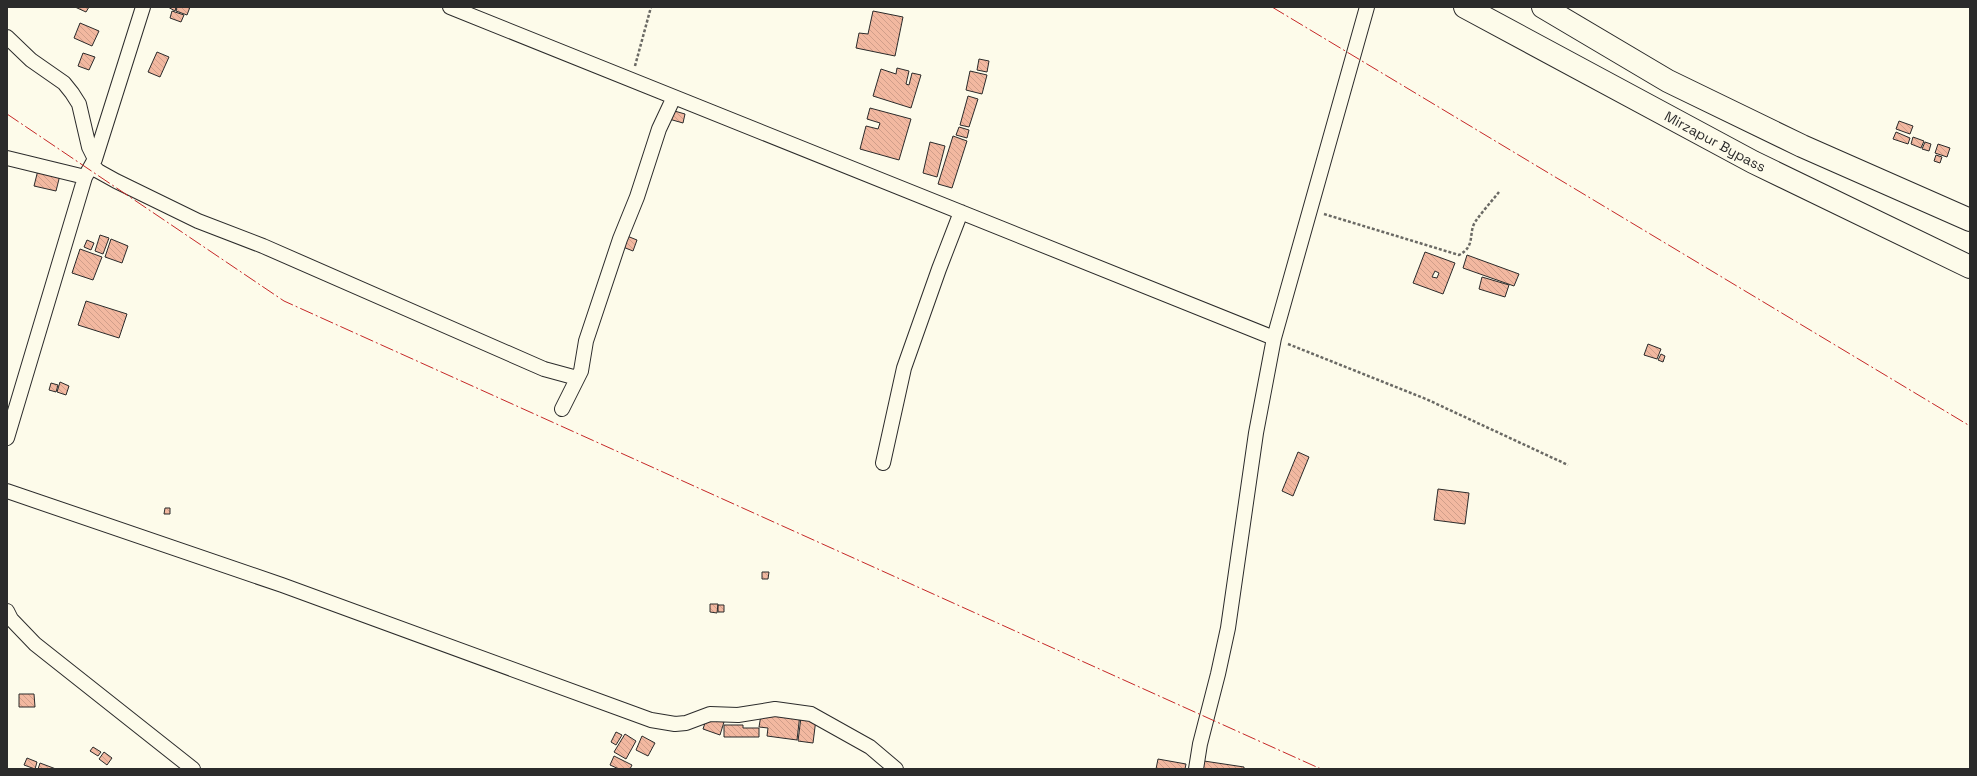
<svg xmlns="http://www.w3.org/2000/svg" width="1977" height="776" font-family="'Space Grotesk',sans-serif">
<defs>
<pattern id="building-back-hatch" width="6" height="6" patternUnits="userSpaceOnUse"><rect width="6" height="6" fill="#f2b8a0"/><path d="M-1 5l2 2M0 0l6 6M5-1l2 2" fill="none" stroke="#d09e8a"/></pattern>
</defs>
<rect width="100%" height="100%" fill="#fdfbea"/>
<path fill="url(#building-back-hatch)" stroke="#2b2b2b" fill-rule="evenodd" d="M75,7H89L86,12Z
M168,7H176L175,11Z
M177,7H190L187,15L176,11Z
M172,11L184,15L181,22L170,18Z
M873,11L903,17L895,56L856,48L859,33L868,34Z
M80,23L99,31L92,46L74,38Z
M157,52L169,57L160,77L148,72Z
M83,53L95,57L89,70L78,66Z
M979,59L989,61L987,72L977,70Z
M897,68L909,71L906,84L909,85L912,73L921,75L911,108L873,96L881,69L896,74Z
M970,71L987,75L982,94L966,90Z
M968,96L978,99L969,127L960,125Z
M870,108L911,119L899,160L860,149L866,126L878,129L880,123L867,119Z
M671,110L685,114L683,123L669,119Z
M1899,121L1913,126L1910,134L1896,129Z
M959,127L969,130L967,138L956,135Z
M1896,132L1910,138L1908,144L1893,139Z
M953,136L967,141L952,188L938,184Z
M1913,137L1924,141L1921,148L1911,144Z
M930,142L945,146L937,177L923,173Z
M1925,142L1931,144L1929,151L1922,149Z
M1938,144L1950,148L1947,157L1935,153Z
M1936,155L1942,157L1940,163L1934,161Z
M38,170L60,175L56,191L34,186Z
M100,235L109,238L103,254L95,251Z
M627,236L637,240L633,251L623,247Z
M111,239L128,246L122,263L105,257Z
M87,240L94,243L91,250L84,247Z
M80,249L102,257L93,280L72,273Z
M1425,252L1455,263L1443,294L1413,283ZM1435,271L1439,273L1437,278L1432,277Z
M1467,255L1519,274L1514,286L1463,268Z
M1482,277L1509,285L1505,297L1479,289Z
M86,301L127,314L119,338L78,325Z
M1648,344L1661,349L1657,359L1644,355Z
M1661,354L1665,356L1663,362L1658,360Z
M60,382L69,386L66,395L57,392Z
M51,383L58,385L56,392L49,390Z
M1298,452L1309,457L1293,496L1282,491Z
M1438,489L1469,493L1465,524L1434,520Z
M165,508H170V514H164Z
M762,572H769L768,579H762Z
M710,604H718L717,613L710,612Z
M718,605H724V612H718Z
M19,694H34L35,707H19Z
M800,714L797,740L767,736L768,728L759,727L761,715Z
M707,717L724,722L720,735L703,729Z
M801,717L816,719L813,743L798,741Z
M724,725H743V728H759V737H724Z
M616,732L622,735L616,745L611,742Z
M625,734L636,741L626,759L614,752Z
M642,736L655,743L648,756L636,750Z
M93,747L101,752L98,756L90,751Z
M104,752L112,758L107,765L99,759Z
M614,756L632,765L630,769H619L610,765Z
M27,758L37,762L35,769L24,765Z
M1158,759L1186,764L1185,769H1156Z
M1204,761L1244,767V769H1203Z
M40,763L56,769H38Z"/>
<g fill="none" stroke-linecap="round" stroke-linejoin="round">
<defs>
<path id="street" d="M450,7L1274,338
M7,37L31,60L64,83L72,93L79,104L89,147L95,159
M7,158L85,177
M92,165L98,171L116,181L198,221L263,246L544,369L577,378
M562,409L581,371L586,341L620,239L637,197L659,129L674,97
M7,438L85,177L95,159L143,7
M883,463L904,368L939,269L961,212
M7,491L282,585L651,720L675,724L686,723L710,714L738,715L775,709L811,714L870,747L896,769
M7,611L11,619L35,644L193,769
M1196,769L1200,744L1218,674L1228,628L1256,433L1274,338L1367,7"/>
<g id="highway">
<path id="s1" d="M1465,7L1753,162L1970,267"/>
<path d="M1543,7L1668,81L1802,146L1970,220"/>
</g>
</defs>
<use href="#street" stroke="#2b2b2b" stroke-width="16"/>
<use href="#highway" stroke="#2b2b2b" stroke-width="24"/>
<path stroke="#6a6964" stroke-width="2.5" stroke-dasharray="3 2" stroke-linecap="butt" d="M635,66L651,7
M1324,214L1459,255C1476,246 1468,234 1475,222C1482,212 1491,202 1499,192
M1288,344L1426,399L1568,465"/>
<use href="#street" stroke="#fdfbea" stroke-width="14"/>
<use href="#highway" stroke="#fdfbea" stroke-width="22"/>
<path stroke="#c62828" stroke-width="1" stroke-dasharray="14 3 2 3" stroke-linecap="butt" d="M1272,7L1970,426
M7,114L284,301L1321,769"/>
</g>
<g text-anchor="middle" stroke-width="3" stroke-linejoin="round" paint-order="stroke">
<g font-size="14" fill="#2b2b2b" stroke="#fdfbea">
<text dy="5" stroke="none"><textPath href="#s1" startOffset="284">Mirzapur Bypass</textPath></text>
</g>
</g>
<rect width="1977" height="776" fill="none" stroke="#2b2b2b" stroke-width="16"/>
</svg>
